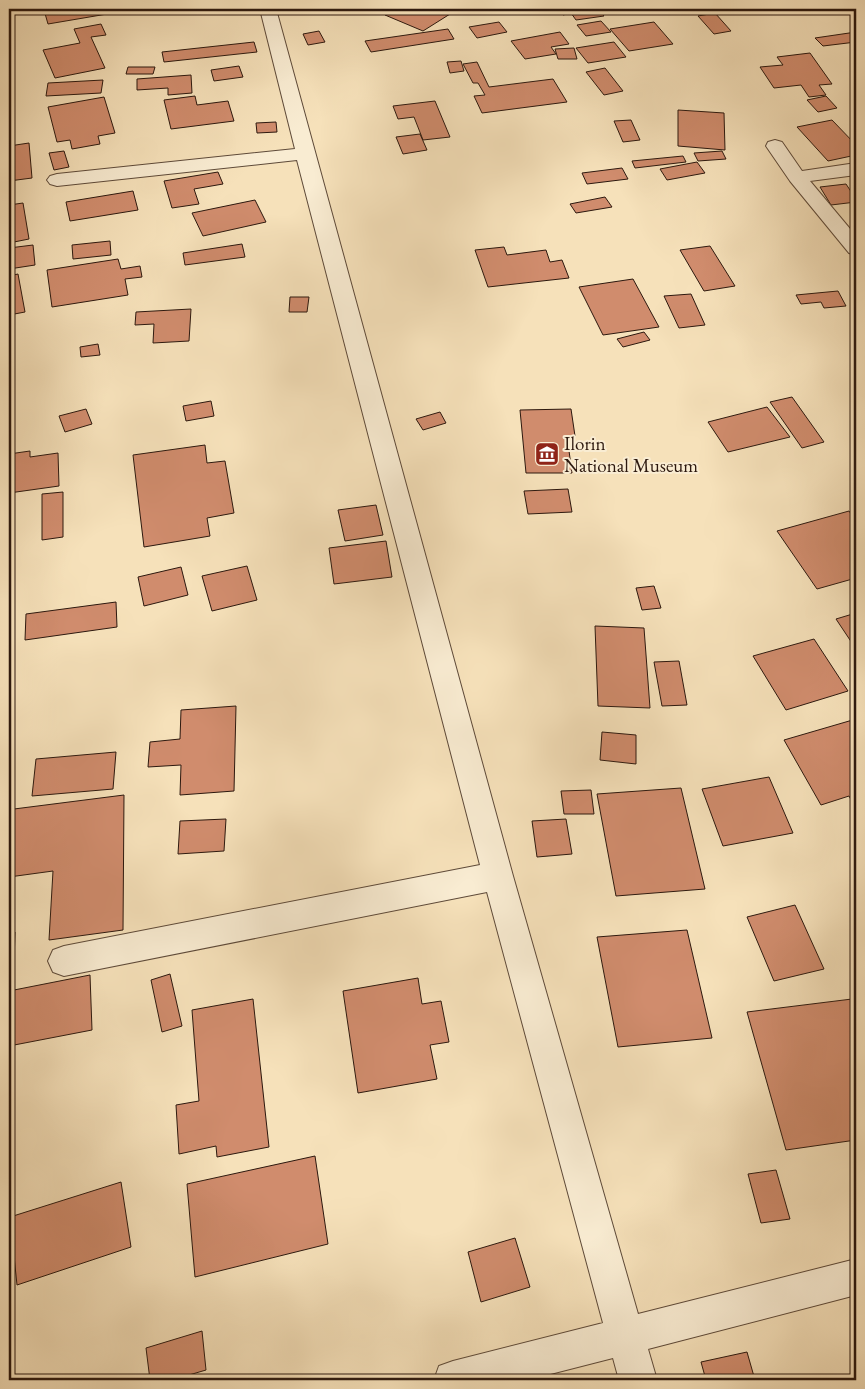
<svg xmlns="http://www.w3.org/2000/svg" width="865" height="1389" font-family="'EB Garamond',serif">
<rect width="100%" height="100%" fill="#f6e1ba"/>
<filter id="stains"><feTurbulence type="fractalNoise" baseFrequency=".004" numOctaves="4"/><feColorMatrix values="0 0 0 0 .2 0 0 0 0 .09 0 0 0 0 .02 0 0 0 .5 -.17"/></filter>
<radialGradient id="worn" r=".72"><stop offset=".6" stop-color="#630" stop-opacity="0"/><stop offset="1" stop-color="#630" stop-opacity=".3"/></radialGradient>
<path fill="#d08c6d" stroke="#2c180e" d="M51,9H105L107,14L48,24L44,10Z
M395,9H458L423,31L385,15Z
M559,9H598L604,16L576,20L571,13L563,15Z
M715,13L731,31L714,34L698,16Z
M601,21L611,32L586,36L577,25Z
M499,22L507,32L477,38L469,27Z
M654,22L673,44L629,51L610,29Z
M101,24L106,35L91,37L105,68L55,78L43,50L80,43L74,29Z
M448,29L454,39L371,52L365,41Z
M319,31L325,42L308,45L303,34Z
M560,32L569,44L551,47L556,54L525,59L511,41Z
M856,32V42L823,46L815,38Z
M254,42L257,52L164,62L162,52Z
M614,42L626,57L588,63L576,48Z
M574,48L577,59H558L555,49Z
M810,53L832,84L819,85L826,95L809,97L801,85L774,88L760,67L783,65L777,57Z
M9,57H12L11,79H9Z
M461,61L464,71L450,73L447,62Z
M477,62L489,87L553,79L567,102L482,113L474,96L485,95L478,83H473L463,64Z
M239,66L243,77L214,81L211,70Z
M128,67H155L153,74H126Z
M605,68L623,91L604,95L586,72Z
M191,75L192,93L168,95V88L137,90V79Z
M103,80L101,93L46,96L48,83Z
M195,96L197,105L228,101L234,121L171,129L164,100Z
M826,96L837,108L818,112L807,100Z
M104,97L115,133L98,136L100,144L72,149L70,140L57,142L48,107Z
M435,101L450,137L423,140L414,117L398,119L393,106Z
M678,110L724,113L725,150L678,146Z
M631,120L640,140L623,142L614,121Z
M832,120L856,145V155L828,161L797,127Z
M276,122L277,132L257,133L256,123Z
M420,134L427,150L403,154L396,137Z
M29,143L32,178L9,181V146Z
M64,151L69,167L54,170L49,153Z
M722,151L726,159L698,161L694,153Z
M683,156L686,162L635,168L632,161Z
M697,162L705,173L667,180L660,169Z
M622,168L628,179L587,184L582,173Z
M218,172L223,184L194,189L199,204L172,208L164,181Z
M846,184L856,199V202L831,205L820,187Z
M133,191L138,210L70,221L66,202Z
M605,197L612,207L576,213L570,204Z
M255,200L266,222L203,236L192,213Z
M23,203L29,239L9,243V205Z
M110,241L111,255L73,259L72,245Z
M242,244L245,257L185,265L183,253Z
M33,245L35,265L9,269V248Z
M710,246L735,286L704,291L680,250Z
M504,247L507,255L546,250L550,262L562,260L569,278L488,287L475,250Z
M118,259L121,269L140,266L142,277L125,279L128,295L52,307L47,270Z
M18,274L25,312L9,315V276Z
M633,279L659,327L603,335L579,287Z
M838,291L846,306L824,308L821,302L801,304L796,295Z
M691,294L705,325L679,328L664,296Z
M290,297H309L307,312H289Z
M191,309L189,341L153,343L154,324L135,325L136,312Z
M644,332L650,340L623,347L617,339Z
M98,344L100,355L81,357L80,347Z
M792,397L824,442L802,448L770,402Z
M211,401L214,416L186,421L183,406Z
M767,407L790,437L728,452L708,422Z
M86,409L92,424L65,432L59,416Z
M571,409L575,436H567L572,473H526L520,410Z
M440,412L446,423L423,430L416,419Z
M205,445L207,463L225,461L234,513L207,518L210,536L144,547L133,455Z
M30,451V457L58,453L59,486L9,493V454Z
M568,489L572,512L528,514L524,491Z
M63,492V537L42,540V494Z
M376,505L383,535L345,541L338,510Z
M849,511L856,521V578L817,589L777,531Z
M386,541L392,577L334,584L329,548Z
M247,566L257,600L212,611L202,576Z
M181,567L188,595L144,606L138,577Z
M654,586L661,608L642,610L636,588Z
M116,602L117,627L25,640L26,614Z
M856,613V649L836,619Z
M595,626L644,628L650,708L598,706Z
M814,639L848,691L786,710L753,656Z
M679,661L687,705L662,706L654,662Z
M236,706L234,791L180,795L181,765L148,767L150,742L180,739L181,710Z
M856,719V809L849,796L821,805L784,740Z
M602,732L636,735V764L600,760Z
M116,752L113,789L32,796L36,759Z
M769,777L793,833L723,846L702,789Z
M681,788L705,889L616,896L597,794Z
M591,790L594,814H564L561,791Z
M124,795L123,930L49,940L53,871L9,877L14,809Z
M226,819L224,851L178,854L180,821Z
M566,819L572,854L537,857L532,821Z
M795,905L824,969L774,981L747,917Z
M687,930L712,1038L618,1047L597,937Z
M15,932L14,962L9,963V933Z
M170,974L182,1026L162,1032L151,980Z
M90,975L92,1030L9,1046V991Z
M418,978L422,1004L441,1001L449,1042L430,1045L437,1079L358,1093L343,991Z
M253,999L269,1147L217,1157L216,1146L179,1154L176,1105L199,1101L192,1010Z
M852,999L856,1012V1140L786,1150L747,1012Z
M315,1156L328,1244L195,1277L187,1184Z
M776,1170L790,1219L761,1223L748,1174Z
M121,1182L131,1247L17,1285L10,1217Z
M515,1238L530,1287L481,1302L468,1252Z
M202,1331L206,1370L172,1380H150L146,1348Z
M747,1352L755,1380H706L701,1362Z"/>
<g fill="none" stroke-linecap="round" stroke-linejoin="round">
<defs>
<path id="minor" d="M260,9H276L513,876L638,1314L856,1259V1295L648,1349L657,1380H619L613,1358L527,1380H434L439,1366L453,1361L603,1323L487,892L64,976L53,972L48,961L53,950L64,946L480,865L297,160L57,186L50,184L47,180L50,176L57,174L295,149Z
M775,140L782,142L802,171L856,163V175L810,181L856,236V255L849,253L790,181L766,146L768,142Z"/>
</defs>
<use href="#minor" stroke="#5e4a39" stroke-width="2"/>
<use href="#minor" fill="#f9ecd2" fill-rule="evenodd"/>
</g>
<defs>
<symbol id="museum-square" viewBox="-11 -11 22 22"><rect x="-9" y="-9" width="18" height="18" rx="4" fill="#8f2418" stroke="#f9ecd2"/><path d="M0-6L6-3V-2H-6V-3ZM-5-1h2V3h-2ZM-1-1h2V3h-2ZM3-1h2V3H3ZM-6 4H6V6H-6Z" fill="#fff"/></symbol>
</defs>
<g fill-rule="evenodd">
<use href="#museum-square" x="533" y="440" width="28" height="28"/>
</g>
<g text-anchor="middle" stroke-width="4" stroke-linejoin="round" paint-order="stroke">
<g font-size="19" fill="#2c180e" stroke="#f9ecd2" text-anchor="start">
<text x="564" y="450">Ilorin<tspan x="564" dy="22">National Museum</tspan></text>
</g>
</g>
<rect width="865" height="1389" fill="none" stroke="#f6e1ba" stroke-width="30"/>
<rect x="10" y="10" width="845" height="1369" fill="none" stroke="#2c180e" stroke-width="2.5"/>
<rect x="15" y="15" width="835" height="1359" fill="none" stroke="#2c180e"/>
<rect width="100%" height="100%" filter="url(#stains)"/>
<rect width="100%" height="100%" fill="url(#worn)"/>
</svg>
